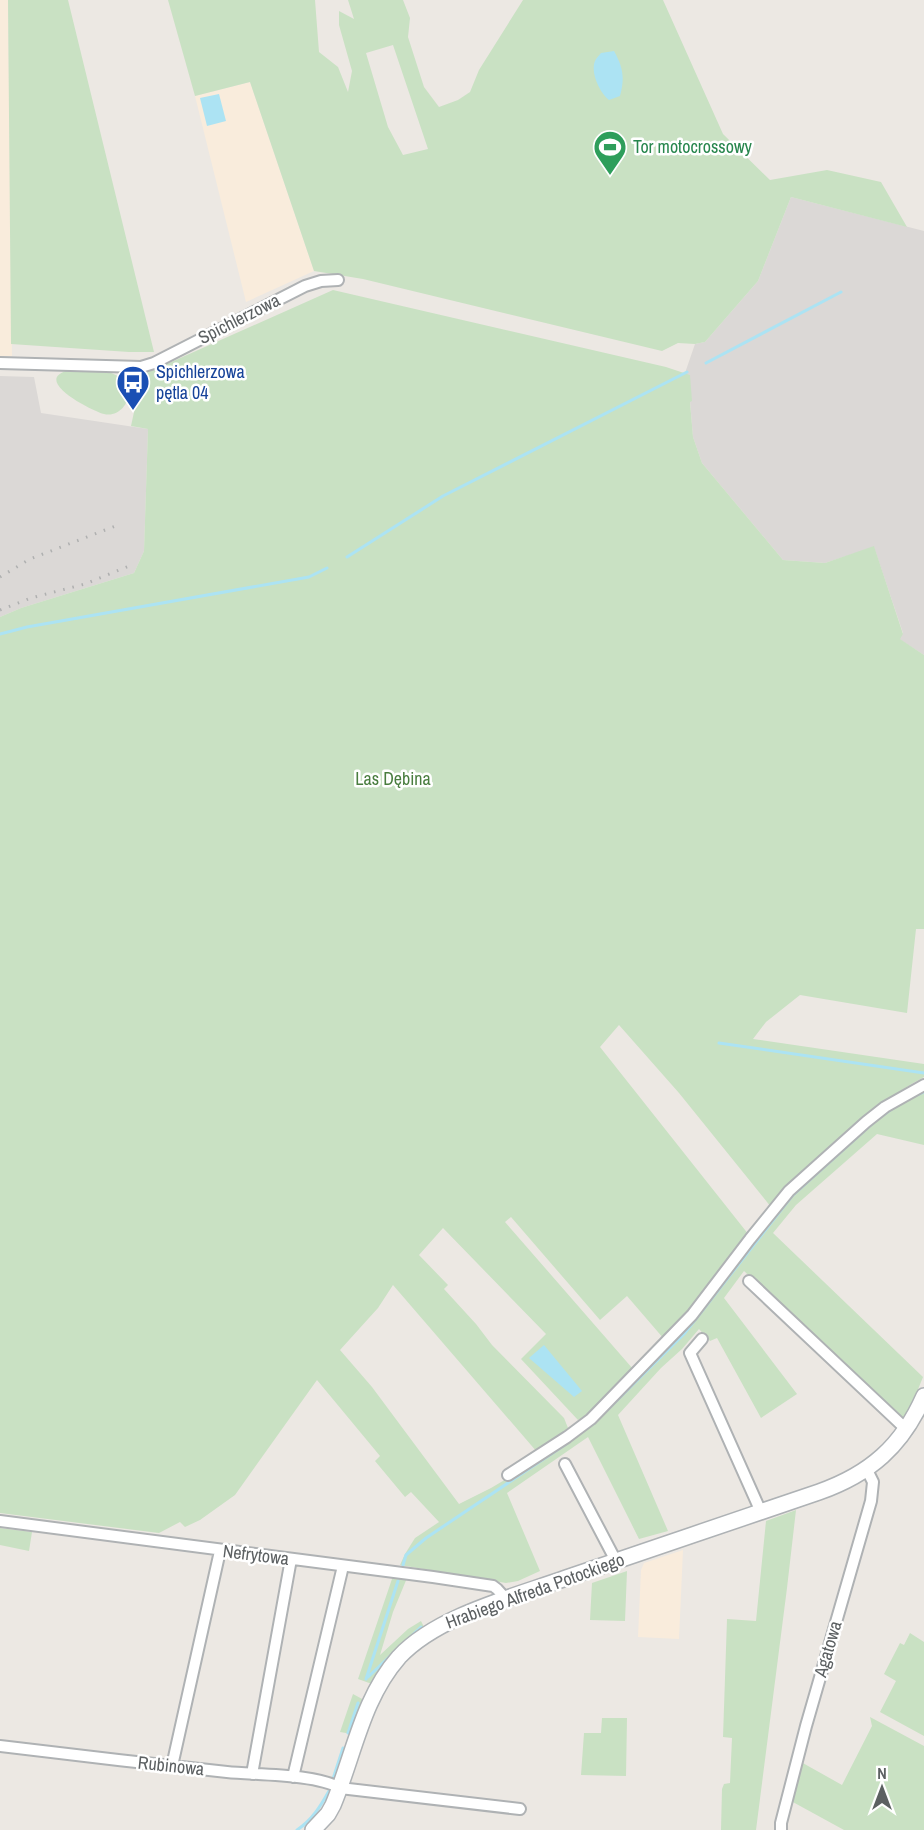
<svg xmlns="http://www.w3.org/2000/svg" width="924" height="1830" font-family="'Archivo Narrow',sans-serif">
<rect width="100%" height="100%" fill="#ece8e3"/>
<path fill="#f9ecdc" d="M0,0H8L12,356H0Z
M250,82L314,271L246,302L195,96Z
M683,1550L679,1639L638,1637L641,1570L644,1563Z"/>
<path fill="#dbd8d6" d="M791,197L924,231V655L899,639L903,633L874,547L825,563L783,560L702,463L693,437L690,401L685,373L695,344L705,342L758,281Z
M0,376L34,377L41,413L148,429L144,551L134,573L21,608L0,617Z"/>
<path fill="#c9e1c3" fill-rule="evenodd" d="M8,0H68L154,352H129L11,344Z
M168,0H315L319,52L338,67L348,92L352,71L339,25V11L354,19L348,0H403L410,18L408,37L424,87L439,107L458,100L470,92L479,70L523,0H663L723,134L770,180L827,170L881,182L907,227L791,197L758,281L705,342L695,344L678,343L662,351L363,279L314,271L250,82L195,96ZM393,45L428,149L403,155L388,127L366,53Z
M333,290L666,367L690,375L692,401L690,402L693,437L702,463L783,560L825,563L874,546L903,634L900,639L924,655V929H916L907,1013L800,995L766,1022L753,1039L924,1064V1077C863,1110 818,1157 771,1207L679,1093L619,1025L600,1047L749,1235L692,1308L664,1339L627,1296L600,1320L511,1217L505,1222L633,1369L589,1415L578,1420L521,1359L546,1334L443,1228L419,1255L448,1285L444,1289L476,1324L492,1345L564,1418L568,1428L537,1452L393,1285L378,1308L340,1350L372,1387L459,1504L491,1488L513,1475L557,1446L600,1413L651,1361L675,1340L690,1323L772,1216L798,1186L876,1119L924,1088V1145L877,1134L796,1205L773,1233L923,1377L908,1414L903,1421L744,1271L724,1298L797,1394L761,1418L717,1338L710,1341L699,1329L682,1349L661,1368L618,1415L668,1531L639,1539L588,1437L507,1493L540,1571L518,1581L506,1583L400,1565L405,1554L415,1538L439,1522L411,1492L405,1497L375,1461L380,1456L317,1380L235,1495L200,1520L185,1527L180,1522L159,1533L0,1513V617L21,608L134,573L144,551L148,429L131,426L142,375Z
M70,370C81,371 102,369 111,373C116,375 124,379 126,384C134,398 121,418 104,414C92,411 29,379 70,370Z
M796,1510L787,1588L756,1830H721L722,1789L724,1784L730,1783L732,1738L723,1737L727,1619L756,1621L766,1521Z
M0,1528L32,1532L29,1551L0,1545Z
M627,1571L625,1621L590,1620L592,1583Z
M393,1576L407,1578L393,1612L380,1655L408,1629L421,1621L425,1629L392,1658L372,1684L358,1679Z
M910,1633L924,1642V1736L880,1712L896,1681L884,1674L900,1643L904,1645Z
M353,1694L364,1700L352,1734L340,1732Z
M870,1717L924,1746V1830H844L791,1801L801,1762L842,1785L872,1726Z
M602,1718H627L626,1776L581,1775L584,1733H601Z"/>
<path fill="#ace3f3" d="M614,51C623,67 625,78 620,96L609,100C600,93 590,73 595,61C596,58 599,56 601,53Z
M219,94L226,121L207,126L200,98Z
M544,1345L582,1391L574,1397L529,1358Z"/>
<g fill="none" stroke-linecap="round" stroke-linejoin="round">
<path stroke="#ace3f3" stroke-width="3" d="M706,363L841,292
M347,557L443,496L687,372
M0,634L27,627L309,577L327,568
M719,1043L924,1073
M914,1096L924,1092
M879,1118L893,1108
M593,1424L684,1334L792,1196L874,1122
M403,1565L406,1555L426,1538L566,1444
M368,1677L421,1627
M366,1679L398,1581
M348,1733L358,1703
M333,1779L343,1748
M297,1830C312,1820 320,1807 329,1791"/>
<defs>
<path id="street" d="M0,363L141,367L154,363L305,286L321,281L338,280
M749,1281L907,1430
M702,1339L690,1353L761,1512
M565,1464L616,1561
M508,1475L567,1437L591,1419L692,1315L750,1239L789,1191L866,1122L885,1107L924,1085
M0,1521L433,1577L493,1586L497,1589L506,1599
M0,1746C76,1755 151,1764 227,1772C257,1775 316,1774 340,1788L520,1809
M172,1766L220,1551
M252,1774L291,1559
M293,1777L343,1566
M781,1830V1823L806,1726L871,1501L873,1482L867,1470"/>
<path id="secondary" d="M313,1830L328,1814L333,1805C354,1755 362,1699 399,1657C437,1616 513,1597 566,1578C650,1549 735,1521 819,1492C870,1474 902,1446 924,1396"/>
</defs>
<use href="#street" stroke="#afb2b4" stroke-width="14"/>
<use href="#secondary" stroke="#aeb2b5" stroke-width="18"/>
<use href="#street" stroke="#fff" stroke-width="10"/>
<use href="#secondary" stroke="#fff" stroke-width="15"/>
<path stroke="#afb0b0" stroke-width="3" stroke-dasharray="1.5 8" stroke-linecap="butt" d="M0,577L30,559L118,525
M0,610L31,598L85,584L129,566"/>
</g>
<defs>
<symbol id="stadium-pin" viewBox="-11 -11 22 30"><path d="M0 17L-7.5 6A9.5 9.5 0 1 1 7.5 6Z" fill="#2e9e5b" stroke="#fff"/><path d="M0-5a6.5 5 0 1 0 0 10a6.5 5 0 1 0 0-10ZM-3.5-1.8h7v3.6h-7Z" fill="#fff"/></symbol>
<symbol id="bus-pin" viewBox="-11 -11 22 30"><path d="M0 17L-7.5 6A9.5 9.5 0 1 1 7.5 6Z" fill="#1a4fb4" stroke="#fff"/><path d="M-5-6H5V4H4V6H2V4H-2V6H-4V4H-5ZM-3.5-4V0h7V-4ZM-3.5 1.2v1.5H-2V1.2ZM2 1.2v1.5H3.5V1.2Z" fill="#fff"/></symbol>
</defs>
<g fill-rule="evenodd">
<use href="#stadium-pin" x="591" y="128" width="38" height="52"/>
<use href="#bus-pin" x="114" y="363" width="38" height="52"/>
</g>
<g text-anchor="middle" stroke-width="5" stroke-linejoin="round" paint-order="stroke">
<g font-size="18" fill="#27864d" stroke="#fff" text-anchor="start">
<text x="633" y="153">Tor motocrossowy</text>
</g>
<g font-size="18" fill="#5c6062" stroke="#fff">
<text transform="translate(239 319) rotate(-27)" y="6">Spichlerzowa</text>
<text transform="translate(256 1555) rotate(7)" y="6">Nefrytowa</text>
<text transform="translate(535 1591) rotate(-20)" y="6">Hrabiego Alfreda Potockiego</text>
<text transform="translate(828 1649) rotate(-74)" y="6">Agatowa</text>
<text transform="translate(171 1766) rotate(6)" y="6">Rubinowa</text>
</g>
<g font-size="18" fill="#164399" stroke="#fff" text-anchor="start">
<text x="156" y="378">Spichlerzowa<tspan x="156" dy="21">pętla 04</tspan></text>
</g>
<g font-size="18" fill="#497d3f" stroke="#fff">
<text x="393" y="785">Las Dębina</text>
</g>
</g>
<g transform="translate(882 1788)" stroke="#ffffff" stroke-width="4.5" paint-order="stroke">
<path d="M0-4.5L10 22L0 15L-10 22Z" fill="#5c6062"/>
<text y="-9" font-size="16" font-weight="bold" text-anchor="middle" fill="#5c6062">N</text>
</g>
</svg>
